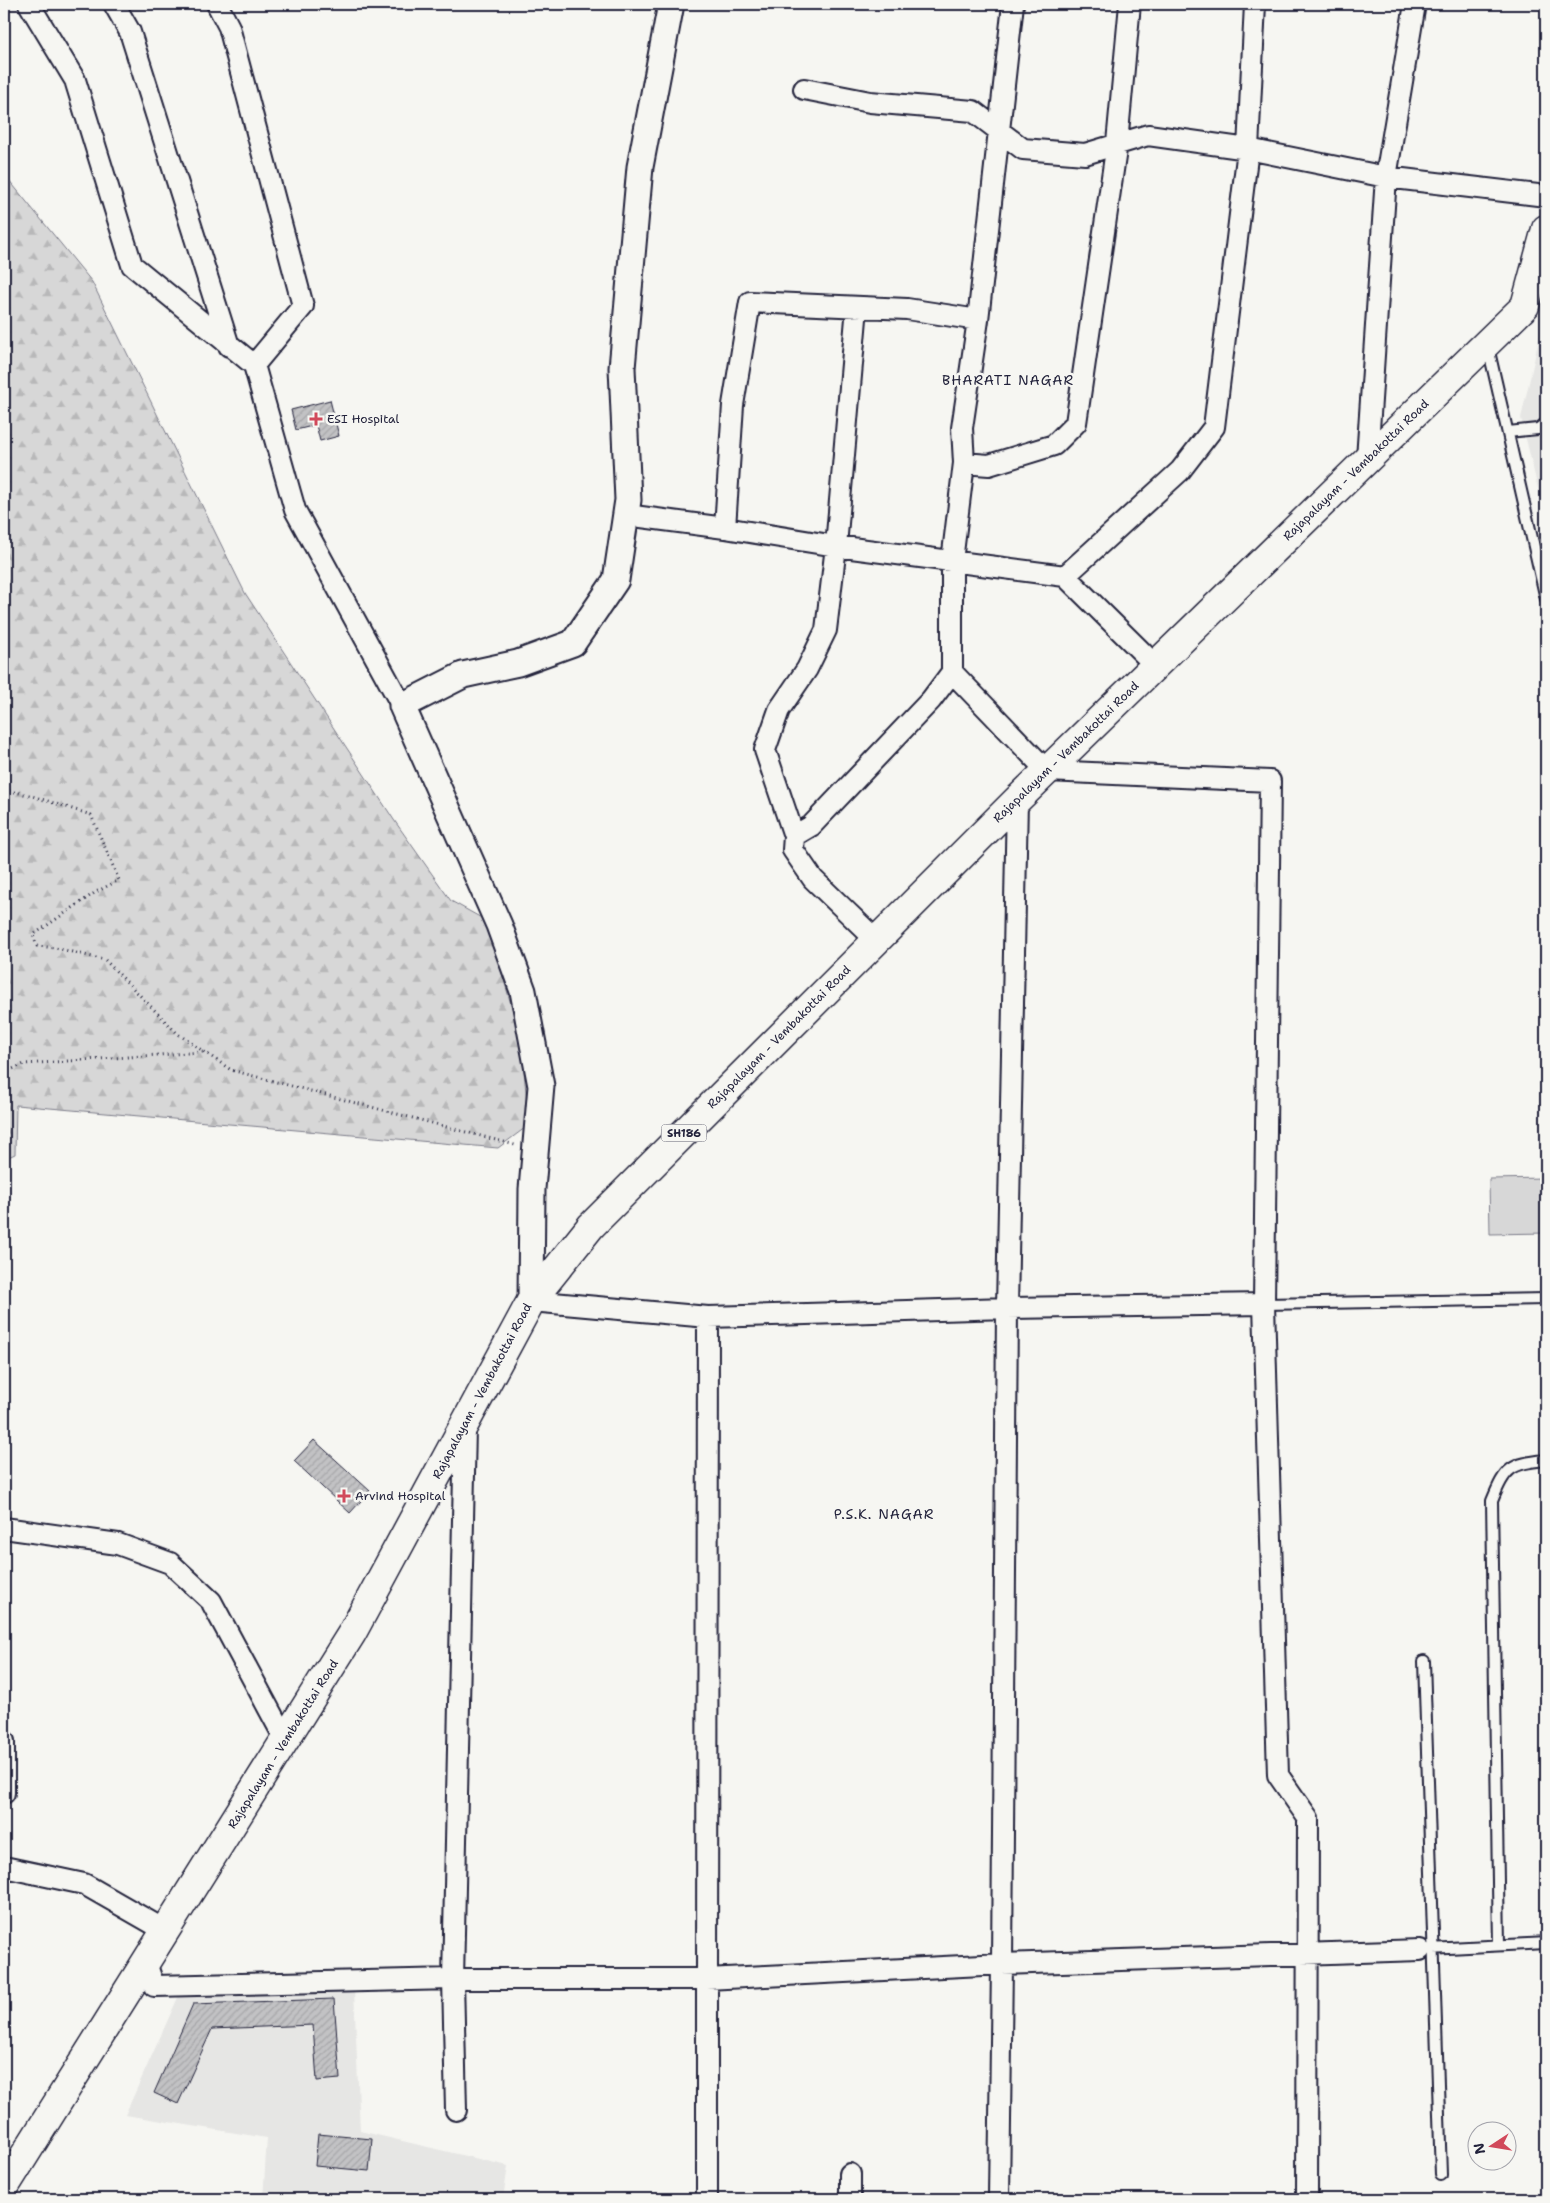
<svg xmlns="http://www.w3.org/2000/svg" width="1550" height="2203" font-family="'Shantell Sans',sans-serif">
<defs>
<pattern id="forest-firs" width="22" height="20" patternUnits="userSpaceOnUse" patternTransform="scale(1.25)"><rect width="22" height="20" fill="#d7d7d7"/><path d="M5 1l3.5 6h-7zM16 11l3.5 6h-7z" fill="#b8b8b9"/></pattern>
<pattern id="building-hatch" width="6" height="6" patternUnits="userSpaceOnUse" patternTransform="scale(1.25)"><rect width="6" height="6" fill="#c2c2c4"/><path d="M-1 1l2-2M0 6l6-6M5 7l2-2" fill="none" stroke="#a6a6a9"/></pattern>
</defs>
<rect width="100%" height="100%" fill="#f6f6f2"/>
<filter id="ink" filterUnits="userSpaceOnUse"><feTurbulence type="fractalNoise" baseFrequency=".02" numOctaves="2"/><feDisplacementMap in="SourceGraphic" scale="10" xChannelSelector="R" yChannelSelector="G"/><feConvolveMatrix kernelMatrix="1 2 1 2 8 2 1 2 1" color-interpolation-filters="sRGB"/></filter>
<g filter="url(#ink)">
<path fill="#e6e6e4" d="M1546,308V522L1521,418Z
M354,1989L360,2131L508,2166L503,2199H263L267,2138L125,2115L180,1993Z"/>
<path fill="url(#forest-firs)" stroke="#7c7c89" d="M4,174L92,282L245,593L394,820L451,901L487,921L521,1039L529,1125L498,1148L16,1105L15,1154L4,1159Z"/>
<path fill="#d7d7d7" stroke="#7c7c89" d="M1546,1178V1233L1490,1234L1489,1179Z"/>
<path fill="url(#building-hatch)" stroke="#22223b" d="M330,400L339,436L320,441L316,425L296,430L291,410Z
M314,1440L370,1491L350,1513L294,1461Z
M334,1999L340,2079L317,2081L313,2025L212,2029L178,2104L154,2093L193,2004Z
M318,2134L372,2139L369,2171L315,2166Z"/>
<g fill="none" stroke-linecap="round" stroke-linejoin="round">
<defs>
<path id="service" d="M1488,347L1546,599
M1508,432L1538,429L1546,423
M1264,1304L1546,1299
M1424,1661L1441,2175
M1499,1945L1492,1501C1506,1467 1510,1464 1546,1460
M1429,1949L1546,1943"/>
<path id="minor" d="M29,4L75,80L132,265L254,365L295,510L402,706
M114,4L130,32L229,346
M217,4L229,27L303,306L254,365
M804,89L870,102L973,111L1023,149L1085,154L1148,135L1248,149L1386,177L1546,196
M857,307L836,546L826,630L807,669L779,710L765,750L794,836L793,850L813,879L876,940
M978,320L907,309L750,302L733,405L725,528L836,546L1065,576L1155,665
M1367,459L1386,177L1415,4
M964,463L989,465L1054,445L1076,423L1117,143L1130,4
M626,515L725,528
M1065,576L1180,471L1214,427L1248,149L1255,4
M952,672L1047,771L1270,781L1264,1304L1278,1775L1308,1818L1307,2199
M794,836L811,826L931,700L952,672V561L964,463L962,428L978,320L1013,4
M531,1301L708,1317
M4,1528L118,1544L170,1563L211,1601L285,1739
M4,1741V1793
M4,1867L84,1884L166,1931
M146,1963L154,1986L453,1979H707L708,1317L1007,1308L1264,1304
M456,2110L453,1979L465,1428
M850,2174V2199
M707,2199V1979L1002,1964L1007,1308L1017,800
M999,2199L1002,1964L1420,1950"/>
<path id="tertiary" d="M531,1301L532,1189L541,1086L523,991L499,925L402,706L463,675L518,663L573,643L616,580L628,500L622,368L640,167L671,4"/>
<path id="primary" d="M4,2188L352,1633L531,1301L591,1226L1017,800L1525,306L1546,229"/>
</defs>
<use href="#service" stroke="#22223b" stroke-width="14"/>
<use href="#minor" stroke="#22223b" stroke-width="24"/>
<use href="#tertiary" stroke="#22223b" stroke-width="29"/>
<use href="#primary" stroke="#22223b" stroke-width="31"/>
<path stroke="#22223b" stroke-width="3" stroke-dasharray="1 4" stroke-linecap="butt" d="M4,790L29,795L91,815L119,880L96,892L33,935L37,946L56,948L105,960L178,1034L231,1070L515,1145
M4,1073L24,1064L203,1052"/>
<use href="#service" stroke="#f6f6f2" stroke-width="10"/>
<use href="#minor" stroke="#f6f6f2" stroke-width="20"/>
<use href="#tertiary" stroke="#f6f6f2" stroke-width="25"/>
<use href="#primary" stroke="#f6f6f2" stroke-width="28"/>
</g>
</g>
<g fill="#d1495b" stroke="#f6f6f2" stroke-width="2">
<path d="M313.5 411.5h5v5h5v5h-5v5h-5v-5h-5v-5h5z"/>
<path d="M341.5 1488.5h5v5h5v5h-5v5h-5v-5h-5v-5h5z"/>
</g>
<g text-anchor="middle" stroke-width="5" stroke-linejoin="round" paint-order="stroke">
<rect fill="#f6f6f2" stroke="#626272" stroke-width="1" x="661.5" y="1124.5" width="45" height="17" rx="4"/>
<g font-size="11" font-weight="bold" fill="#22223b">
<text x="684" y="1137">SH186</text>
</g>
<g font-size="12" fill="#22223b" stroke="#f6f6f2" text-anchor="start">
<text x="327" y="423">ESI Hospital</text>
<text x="355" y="1500">Arvind Hospital</text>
</g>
<g font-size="12" fill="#22223b" stroke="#f6f6f2">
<text transform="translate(1356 470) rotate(-44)" y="4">Rajapalayam - Vembakottai Road</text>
<text transform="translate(1066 752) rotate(-44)" y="4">Rajapalayam - Vembakottai Road</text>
<text transform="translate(779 1037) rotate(-45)" y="4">Rajapalayam - Vembakottai Road</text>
<text transform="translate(482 1391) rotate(-62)" y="4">Rajapalayam - Vembakottai Road</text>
<text transform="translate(283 1744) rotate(-58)" y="4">Rajapalayam - Vembakottai Road</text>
</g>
<g font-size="14" letter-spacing="1" fill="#22223b" stroke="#f6f6f2">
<text x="1008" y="385">BHARATI NAGAR</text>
<text x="884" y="1519">P.S.K. NAGAR</text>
</g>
</g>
<rect width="1550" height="2203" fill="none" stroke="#f6f6f2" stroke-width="20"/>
<rect x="10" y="10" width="1530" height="2183" fill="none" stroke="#22223b" stroke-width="2" filter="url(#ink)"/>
<g transform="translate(1492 2146) rotate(258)"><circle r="24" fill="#f6f6f2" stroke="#a1a1a9"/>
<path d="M0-4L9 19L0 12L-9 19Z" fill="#d1495b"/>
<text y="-8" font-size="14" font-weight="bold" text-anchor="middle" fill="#22223b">N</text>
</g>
</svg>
